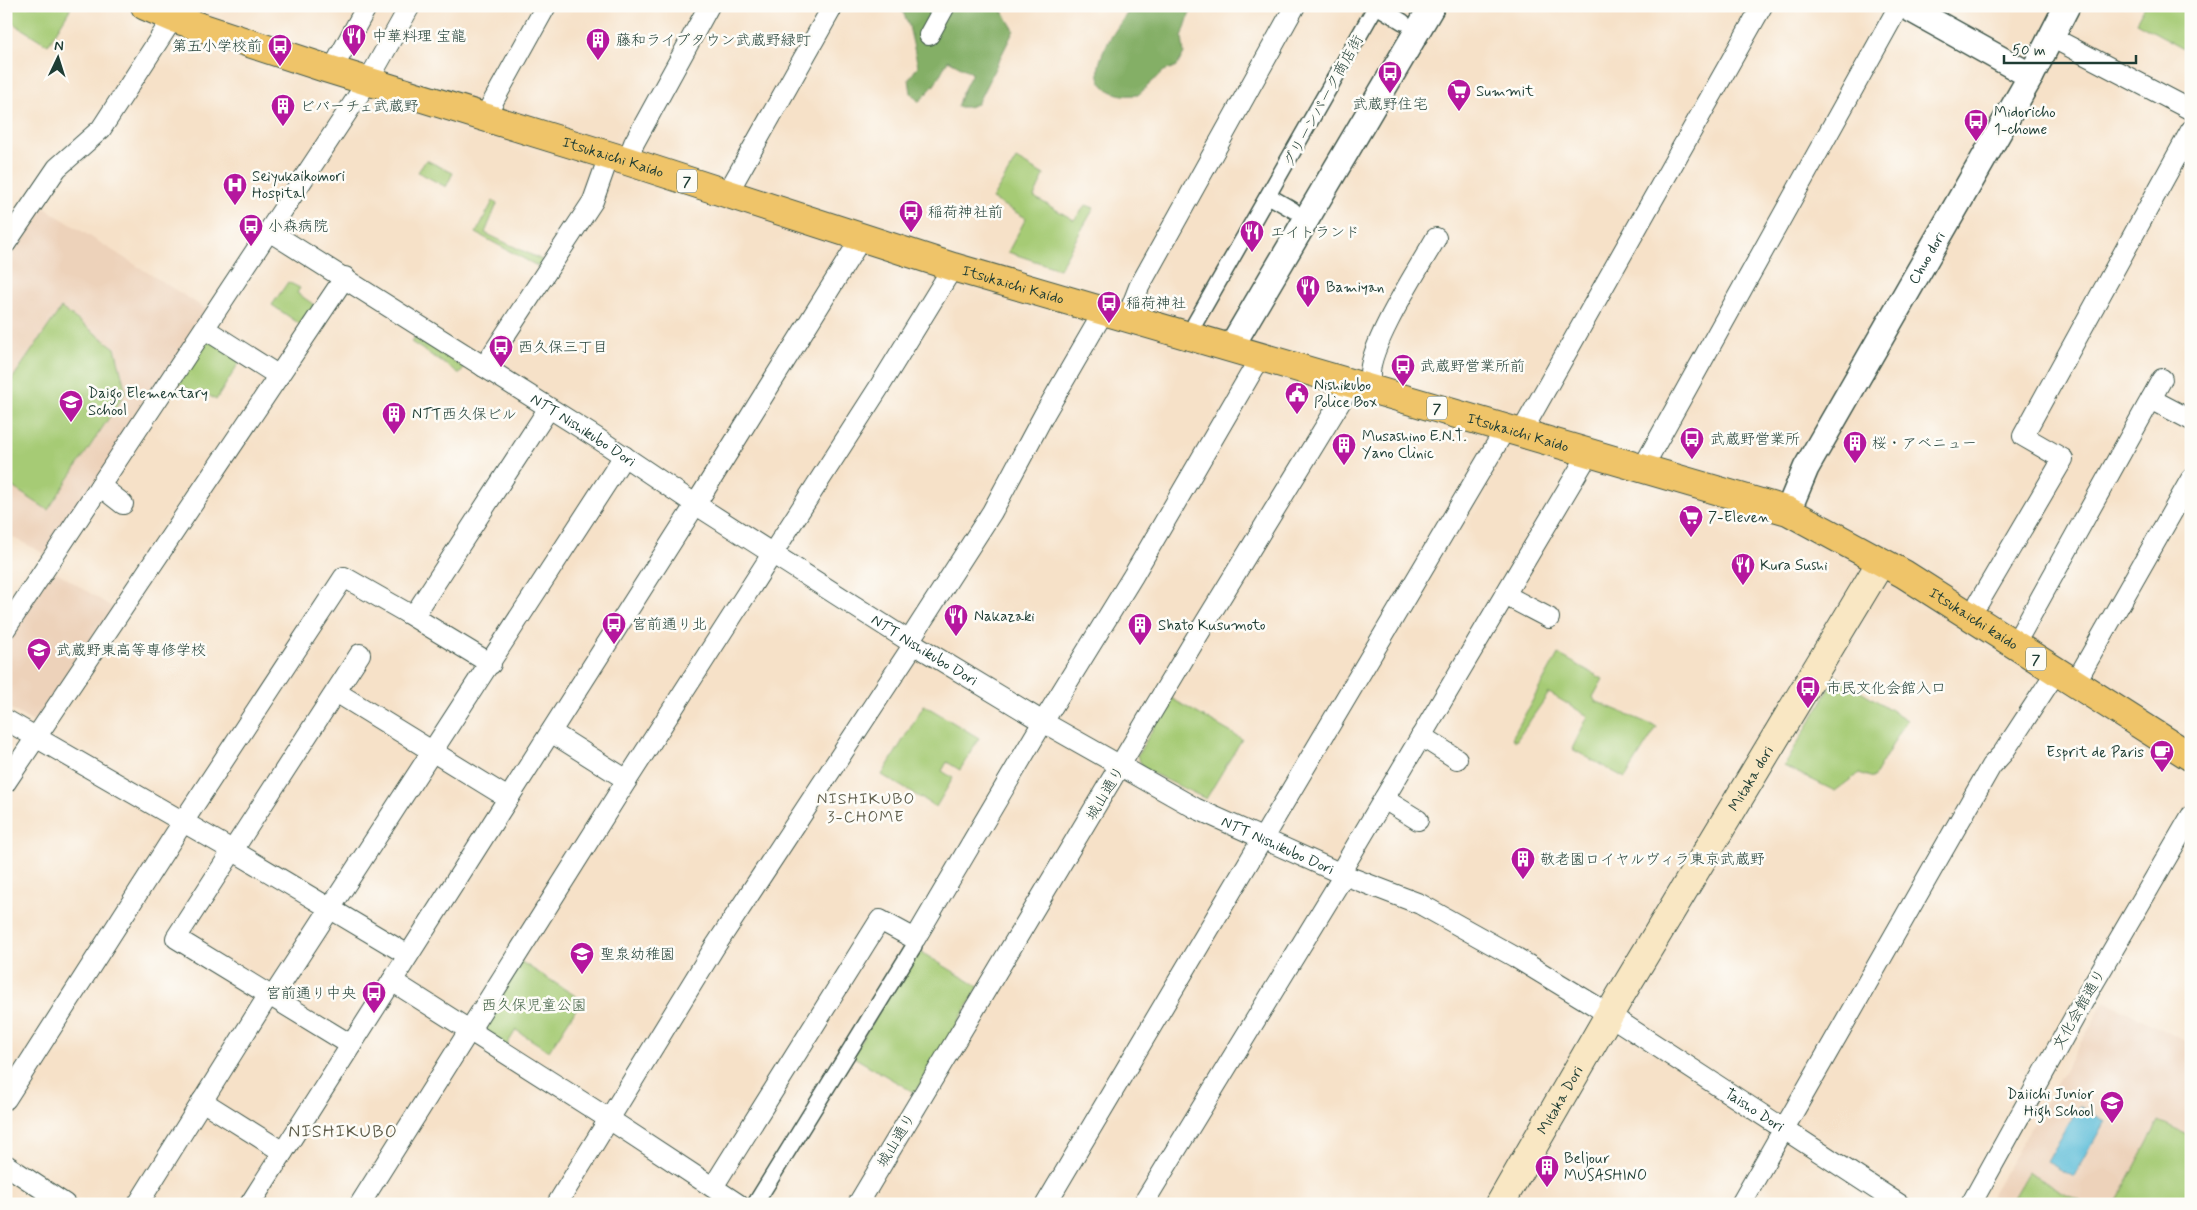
<svg xmlns="http://www.w3.org/2000/svg" width="2197" height="1210" font-family="Mynerve,'Klee One',sans-serif">
<rect width="100%" height="100%" fill="#fdfcf7"/>
<filter id="ink" filterUnits="userSpaceOnUse"><feTurbulence type="fractalNoise" baseFrequency=".02" numOctaves="2"/><feDisplacementMap in="SourceGraphic" scale="10" xChannelSelector="R" yChannelSelector="G"/><feConvolveMatrix kernelMatrix="1 2 1 2 8 2 1 2 1" color-interpolation-filters="sRGB"/></filter>
<filter id="wash" filterUnits="userSpaceOnUse"><feTurbulence type="fractalNoise" baseFrequency=".0096" numOctaves="4" result="noise"/><feDisplacementMap in="SourceGraphic" scale="20" xChannelSelector="R" yChannelSelector="G"/><feGaussianBlur stdDeviation="1.12" result="paint"/><feColorMatrix in="noise" values="0 0 0 0 0 0 0 0 0 0 0 0 0 0 0 0 0 1.4 0 .05"/><feComposite in="paint" operator="in"/></filter>
<g filter="url(#wash)">
<rect width="100%" height="100%" fill="#f6e1c8"/>
<path fill="#edd2ba" d="M40,205L209,311L47,555L6,534V254Z
M52,569L115,609L39,721L33,722L6,706V637Z
M2105,1001L2191,1044V1204H1986Z"/>
<path fill="#a6cb75" stroke="#628454" d="M15,6H72L48,45L6,19Z
M2145,6H2191V52L2136,22Z
M1016,159L1044,175L1034,197L1074,220L1086,205L1094,208L1059,269L1008,252L1026,218L992,199Z
M426,160L453,173L446,187L418,172Z
M493,201L497,204L485,233L542,260L541,268L476,233Z
M288,282L300,288L297,293L316,306L304,327L272,305Z
M61,308L115,348L126,392L48,510L6,483V388Z
M416,336L465,367L460,374L411,342Z
M205,339L242,358L216,400L202,391L199,396L177,382Z
M1558,654L1603,679L1593,697L1595,701L1657,727L1625,778L1572,749L1588,716L1549,693L1516,741L1512,738Z
M1837,676L1907,720L1873,778L1859,773L1835,791L1784,766Z
M1171,698L1242,739L1206,799L1144,769L1137,756Z
M924,705L979,738L960,770L947,762L942,771L953,778L936,807L882,775Z
M916,949L979,987L915,1093L852,1056Z
M520,961L582,1000L549,1051L516,1030L505,1048L481,1032L480,1024Z
M2159,1121L2191,1136V1204H2115Z
M2028,1172L2084,1204L2010,1203Z"/>
<path fill="#84af66" stroke="#52764d" d="M874,6H994L1003,12L1014,30L977,104L968,107H957L961,95L972,73L948,60L935,84L919,102L911,93L909,79L918,66L909,26L902,10Z
M1132,6H1192L1182,37L1184,53L1177,66L1164,71L1138,95C1132,95 1124,96 1118,94C1073,80 1118,28 1132,6Z"/>
<path fill="#5abcd8" stroke="#3c7c86" d="M2079,1106L2105,1121L2074,1177L2047,1162Z"/>
</g>
<g filter="url(#ink)">
<g fill="none" stroke-linecap="round" stroke-linejoin="round">
<defs>
<path id="pedestrian" d="M1377,6L1403,22
M1269,196L1293,210
M1195,323L1376,6
M755,1204L914,946L915,939"/>
<g id="minor">
<path d="M929,35L945,6"/>
<path d="M2051,37L2191,110"/>
<path d="M332,70L367,6"/>
<path d="M490,107L546,6"/>
<path d="M627,161L634,143L709,6"/>
<path d="M727,194L833,6"/>
<path id="s1" d="M269,231L597,438L695,504L909,641L1043,722L1195,808L1344,875L1420,904L1515,957L1594,1005L1899,1204"/>
<path d="M6,243L57,168L101,129L173,18"/>
<path d="M1127,318L1139,287L1295,6"/>
<path d="M205,329L279,376"/>
<path d="M484,367L593,201L609,156"/>
<path d="M1370,376C1368,346 1419,268 1436,238"/>
<path d="M2151,399L2162,379"/>
<path d="M1521,433L1762,6"/>
<path d="M1642,469L1899,6"/>
<path d="M100,486L123,504"/>
<path d="M1505,595L1549,618"/>
<path d="M1979,602L2063,459L2023,436L2191,130"/>
<path d="M407,613L491,664"/>
<path d="M6,628L368,81L410,6"/>
<path d="M909,641L992,512L1045,413L1104,311"/>
<path d="M2015,644L2151,399L2191,420"/>
<path d="M2075,683L2191,479"/>
<path d="M336,692L508,798"/>
<path d="M6,720L232,850L408,955"/>
<path d="M551,732L627,780"/>
<path d="M1421,736L1457,759"/>
<path d="M6,782L345,277"/>
<path d="M1384,799L1418,820"/>
<path d="M1340,873L1589,453"/>
<path d="M392,981L609,1119L738,1204"/>
<path d="M272,998L624,456"/>
<path d="M351,1045L176,938L360,654"/>
<path d="M6,1099L183,822L344,577L407,613L417,611L549,408"/>
<path d="M202,1101L283,1152"/>
<path d="M6,1165L65,1204"/>
<path d="M713,1187L880,920L915,939L1043,722L1133,576L1261,356"/>
<path d="M138,1204L268,996"/>
<path d="M250,1204L704,491L862,237"/>
<path d="M360,1204L627,780L878,389L953,267"/>
<path d="M557,1204L714,948L914,644"/>
<path d="M858,1204L1205,623L1352,383"/>
<path d="M1046,1204L1506,428"/>
<path d="M1143,1204L1344,875"/>
<path d="M1741,1204L1991,766L2003,753L2056,672"/>
<path d="M1971,1204L2089,991L2191,816"/>
</g>
<g id="tertiary">
<path d="M1905,6L2031,76"/>
<path d="M1231,347L1432,6"/>
<path id="s2" d="M1788,511L1806,468L2031,76L2067,6"/>
</g>
<g id="secondary">
<path id="s3" d="M1500,1204L1620,996L1881,562"/>
</g>
<g id="primary">
<path id="s4" d="M145,6L173,18L325,68L627,161L953,267L1788,511L1904,574L2191,757"/>
</g>
</defs>
<use href="#pedestrian" stroke="#3f564a" stroke-width="18"/>
<use href="#minor" stroke="#3f564a" stroke-width="22"/>
<use href="#tertiary" stroke="#3f564a" stroke-width="28"/>
<use href="#secondary" stroke="#3f564a" stroke-width="30"/>
<use href="#primary" stroke="#3f564a" stroke-width="30"/>
<use href="#pedestrian" stroke="#fff" stroke-width="15"/>
<use href="#minor" stroke="#fff" stroke-width="20"/>
<use href="#tertiary" stroke="#fff" stroke-width="25"/>
<use href="#secondary" stroke="#f9e7c3" stroke-width="28"/>
<use href="#primary" stroke="#efc469" stroke-width="28"/>
</g>
</g>
<defs>
<symbol id="restaurant-pin" viewBox="-11 -11 22 30"><path d="M0 17L-7.5 6A9.5 9.5 0 1 1 7.5 6Z" fill="#b5179e" stroke="#fdfcf7"/><path d="M-5-6h1v4h1v-4h1v4h1v-4h1v5L-1.5 .5V6h-2V.5L-5-1ZM5-6V6H3V1.5H1.5Q1.5-4 5-6Z" fill="#fff"/></symbol>
<symbol id="building-pin" viewBox="-11 -11 22 30"><path d="M0 17L-7.5 6A9.5 9.5 0 1 1 7.5 6Z" fill="#b5179e" stroke="#fdfcf7"/><path d="M-4-6H4V6H1V3H-1V6H-4ZM-2.5-4.3h1.7v1.8h-1.7ZM.8-4.3h1.7v1.8H.8ZM-2.5-1h1.7V.8h-1.7ZM.8-1h1.7V.8H.8Z" fill="#fff"/></symbol>
<symbol id="bus-pin" viewBox="-11 -11 22 30"><path d="M0 17L-7.5 6A9.5 9.5 0 1 1 7.5 6Z" fill="#b5179e" stroke="#fdfcf7"/><path d="M-5-6H5V4H4V6H2V4H-2V6H-4V4H-5ZM-3.5-4V0h7V-4ZM-3.5 1.2v1.5H-2V1.2ZM2 1.2v1.5H3.5V1.2Z" fill="#fff"/></symbol>
<symbol id="supermarket-pin" viewBox="-11 -11 22 30"><path d="M0 17L-7.5 6A9.5 9.5 0 1 1 7.5 6Z" fill="#b5179e" stroke="#fdfcf7"/><path d="M-6-5.5h2.5l.6 2H6L4.5 2H-2.5L-4.4-4H-6ZM-1.5 3.2a1.3 1.3 0 1 0 .1 0ZM3 3.2a1.3 1.3 0 1 0 .1 0Z" fill="#fff"/></symbol>
<symbol id="hospital-pin" viewBox="-11 -11 22 30"><path d="M0 17L-7.5 6A9.5 9.5 0 1 1 7.5 6Z" fill="#b5179e" stroke="#fdfcf7"/><path d="M-5-5h3v3.5h4V-5h3V5h-3V1.5h-4V5h-3Z" fill="#fff"/></symbol>
<symbol id="civic-pin" viewBox="-11 -11 22 30"><path d="M0 17L-7.5 6A9.5 9.5 0 1 1 7.5 6Z" fill="#b5179e" stroke="#fdfcf7"/><path d="M-.6-6.5H3V-4.5H.6V-3L4-1V1h2V6H-6V1h2V-1L-.6-3ZM-1.2 2.5V6h2.4V2.5Z" fill="#fff"/></symbol>
<symbol id="school-pin" viewBox="-11 -11 22 30"><path d="M0 17L-7.5 6A9.5 9.5 0 1 1 7.5 6Z" fill="#b5179e" stroke="#fdfcf7"/><path d="M0-5L7-2L0 1L-7-2ZM-4 1L0 2.5L4 1V4Q0 6-4 4Z" fill="#fff"/></symbol>
<symbol id="cafe-pin" viewBox="-11 -11 22 30"><path d="M0 17L-7.5 6A9.5 9.5 0 1 1 7.5 6Z" fill="#b5179e" stroke="#fdfcf7"/><path d="M-5.5-4.5H6V0H3Q3 3.5 0 3.5H-2.5Q-5.5 3.5-5.5 0ZM3-3.2v2h1.7v-2ZM-6 4.5H4V6H-6Z" fill="#fff"/></symbol>
</defs>
<g fill-rule="evenodd">
<use href="#restaurant-pin" x="340" y="22" width="28" height="38"/>
<use href="#building-pin" x="584" y="26" width="28" height="38"/>
<use href="#bus-pin" x="266" y="32" width="28" height="38"/>
<use href="#bus-pin" x="1376" y="59" width="28" height="38"/>
<use href="#supermarket-pin" x="1445" y="77" width="28" height="38"/>
<use href="#building-pin" x="269" y="92" width="28" height="38"/>
<use href="#bus-pin" x="1962" y="107" width="28" height="38"/>
<use href="#hospital-pin" x="221" y="171" width="28" height="38"/>
<use href="#bus-pin" x="897" y="198" width="28" height="38"/>
<use href="#bus-pin" x="237" y="212" width="28" height="38"/>
<use href="#restaurant-pin" x="1238" y="218" width="28" height="38"/>
<use href="#restaurant-pin" x="1294" y="273" width="28" height="38"/>
<use href="#bus-pin" x="1095" y="289" width="28" height="38"/>
<use href="#bus-pin" x="487" y="333" width="28" height="38"/>
<use href="#bus-pin" x="1389" y="352" width="28" height="38"/>
<use href="#civic-pin" x="1283" y="380" width="28" height="38"/>
<use href="#school-pin" x="57" y="388" width="28" height="38"/>
<use href="#building-pin" x="380" y="400" width="28" height="38"/>
<use href="#bus-pin" x="1678" y="425" width="28" height="38"/>
<use href="#building-pin" x="1841" y="429" width="28" height="38"/>
<use href="#building-pin" x="1330" y="431" width="28" height="38"/>
<use href="#supermarket-pin" x="1677" y="503" width="28" height="38"/>
<use href="#restaurant-pin" x="1729" y="551" width="28" height="38"/>
<use href="#restaurant-pin" x="942" y="602" width="28" height="38"/>
<use href="#bus-pin" x="600" y="610" width="28" height="38"/>
<use href="#building-pin" x="1126" y="611" width="28" height="38"/>
<use href="#school-pin" x="25" y="636" width="28" height="38"/>
<use href="#bus-pin" x="1794" y="674" width="28" height="38"/>
<use href="#cafe-pin" x="2148" y="738" width="28" height="38"/>
<use href="#building-pin" x="1509" y="845" width="28" height="38"/>
<use href="#school-pin" x="568" y="940" width="28" height="38"/>
<use href="#bus-pin" x="360" y="979" width="28" height="38"/>
<use href="#school-pin" x="2098" y="1089" width="28" height="38"/>
<use href="#building-pin" x="1533" y="1153" width="28" height="38"/>
</g>
<g text-anchor="middle" stroke-width="5" stroke-linejoin="round" paint-order="stroke">
<g fill="#fdfcf7" stroke="#62766e" stroke-width="1">
<rect x="677" y="169.5" width="20" height="23" rx="4"/>
<rect x="1427" y="396.5" width="20" height="23" rx="4"/>
<rect x="2026" y="647.5" width="20" height="23" rx="4"/>
</g>
<g font-size="14" font-weight="bold" fill="#1f3d34">
<text x="687" y="186">7</text>
<text x="1437" y="413">7</text>
<text x="2036" y="664">7</text>
</g>
<g font-size="15" fill="#1f3d34" stroke="#fdfcf7" text-anchor="start">
<text x="372" y="41">中華料理 宝龍</text>
<text x="616" y="45">藤和ライブタウン武蔵野緑町</text>
<text x="262" y="51" text-anchor="end">第五小学校前</text>
<text x="1476" y="96">Summit</text>
<text x="1390" y="109" text-anchor="middle">武蔵野住宅</text>
<text x="300" y="111">ビバーチェ武蔵野</text>
<text x="1994" y="117">Midoricho<tspan x="1994" dy="17">1-chome</tspan></text>
<text x="252" y="181">Seiyukaikomori<tspan x="252" dy="17">Hospital</tspan></text>
<text x="928" y="217">稲荷神社前</text>
<text x="268" y="231">小森病院</text>
<text x="1270" y="237">エイトランド</text>
<text x="1326" y="292">Bamiyan</text>
<text x="1126" y="308">稲荷神社</text>
<text x="518" y="352">西久保三丁目</text>
<text x="1420" y="371">武蔵野営業所前</text>
<text x="1314" y="390">Nishikubo<tspan x="1314" dy="17">Police Box</tspan></text>
<text x="88" y="398">Daigo Elementary<tspan x="88" dy="17">School</tspan></text>
<text x="412" y="419">NTT西久保ビル</text>
<text x="1362" y="441">Musashino E.N.T.<tspan x="1362" dy="17">Yano Clinic</tspan></text>
<text x="1710" y="444">武蔵野営業所</text>
<text x="1872" y="448">桜・アベニュー</text>
<text x="1708" y="522">7-Eleven</text>
<text x="1760" y="570">Kura Sushi</text>
<text x="974" y="621">Nakazaki</text>
<text x="632" y="629">宮前通り北</text>
<text x="1158" y="630">Shato Kusumoto</text>
<text x="56" y="655">武蔵野東高等専修学校</text>
<text x="1826" y="693">市民文化会館入口</text>
<text x="2144" y="757" text-anchor="end">Esprit de Paris</text>
<text x="1540" y="864">敬老園ロイヤルヴィラ東京武蔵野</text>
<text x="600" y="959">聖泉幼稚園</text>
<text x="356" y="998" text-anchor="end">宮前通り中央</text>
<text x="2094" y="1099" text-anchor="end">Daiichi Junior<tspan x="2094" dy="17">High School</tspan></text>
<text x="1564" y="1163">Beljour<tspan x="1564" dy="17">MUSASHINO</tspan></text>
</g>
<g font-size="15" fill="#1f3d34" stroke="#fdfcf7">
<text transform="translate(1323 101) rotate(-61)" y="5">グリーンパーク商店街</text>
<text dy="5" stroke="none"><textPath href="#s4" startOffset="492">Itsukaichi Kaido</textPath></text>
<text dy="5" stroke="none"><textPath href="#s2" startOffset="289">Chuo dori</textPath></text>
<text dy="5" stroke="none"><textPath href="#s4" startOffset="912">Itsukaichi Kaido</textPath></text>
<text dy="5" stroke="none"><textPath href="#s1" startOffset="372">NTT Nishikubo Dori</textPath></text>
<text dy="5" stroke="none"><textPath href="#s4" startOffset="1438">Itsukaichi Kaido</textPath></text>
<text dy="5" stroke="none"><textPath href="#s4" startOffset="1934">Itsukaichi kaido</textPath></text>
<text dy="5" stroke="none"><textPath href="#s1" startOffset="778">NTT Nishikubo Dori</textPath></text>
<text dy="5" stroke="none"><textPath href="#s3" startOffset="494">Mitaka dori</textPath></text>
<text transform="translate(1105 793) rotate(-59)" y="5">城山通り</text>
<text dy="5" stroke="none"><textPath href="#s1" startOffset="1182">NTT Nishikubo Dori</textPath></text>
<text transform="translate(2079 1009) rotate(-60)" y="5">文化会館通り</text>
<text dy="5" stroke="none"><textPath href="#s3" startOffset="120">Mitaka Dori</textPath></text>
<text dy="5" stroke="none"><textPath href="#s1" startOffset="1729">Taisho Dori</textPath></text>
<text transform="translate(896 1140) rotate(-59)" y="5">城山通り</text>
</g>
<g font-size="15" fill="#416044" stroke="#fdfcf7">
<text x="534" y="1010">西久保児童公園</text>
</g>
<g font-size="16" letter-spacing="1" fill="#605f4d" stroke="#fdfcf7">
<text x="866" y="804">NISHIKUBO<tspan x="866" dy="18">3-CHOME</tspan></text>
</g>
<g font-size="18" letter-spacing="1" fill="#605f4d" stroke="#fdfcf7">
<text x="343" y="1137">NISHIKUBO</text>
</g>
</g>
<rect width="2197" height="1210" fill="none" stroke="#fdfcf7" stroke-width="25"/>
<g transform="translate(58 58) rotate(4)" stroke="#fdfcf7" stroke-width="4" paint-order="stroke">
<path d="M0-4L9 19L0 12L-9 19Z" fill="#1f3d34"/>
<text y="-8" font-size="14" font-weight="bold" text-anchor="middle" fill="#1f3d34">N</text>
</g>
<path d="M2004 55v8h132v-8" fill="none" stroke="#1f3d34" stroke-width="2.5"/>
<text x="2012" y="55" font-size="15" fill="#1f3d34" stroke="#fdfcf7" stroke-width="4" paint-order="stroke">50 m</text>
</svg>
